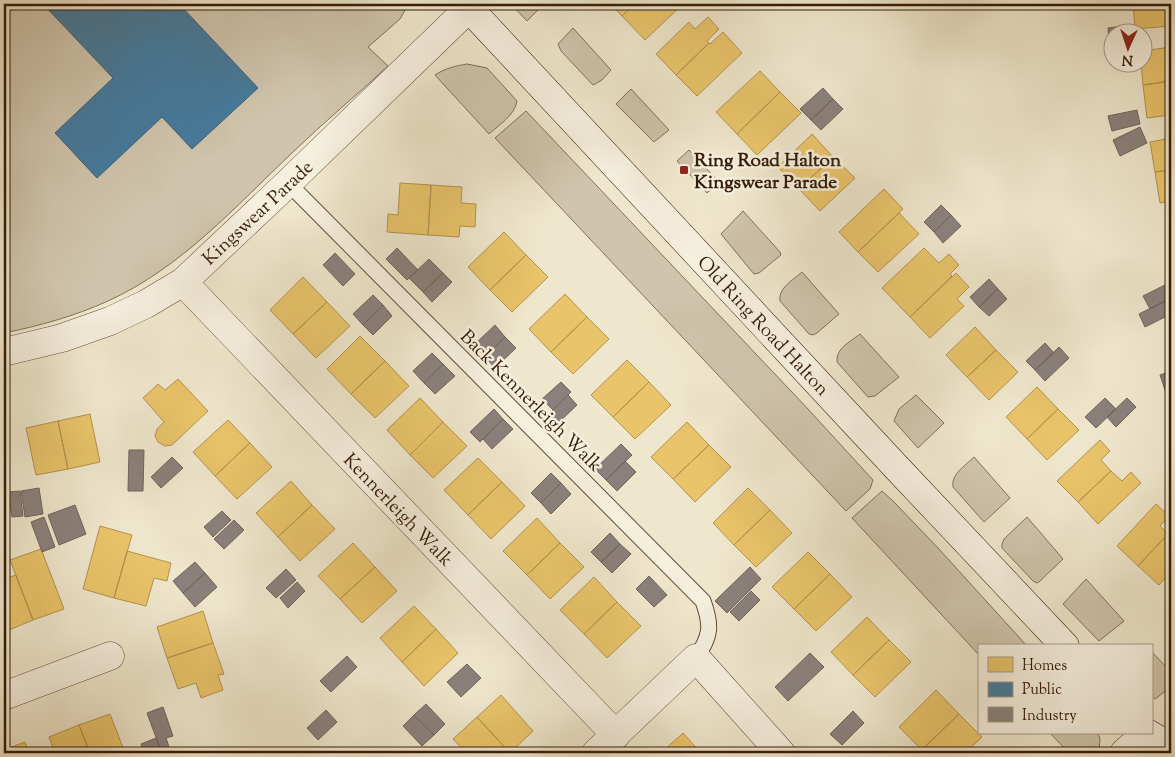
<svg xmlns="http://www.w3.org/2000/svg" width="1175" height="757" font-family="'Sorts Mill Goudy',serif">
<rect width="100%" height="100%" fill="#efe7cd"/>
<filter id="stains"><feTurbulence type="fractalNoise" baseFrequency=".004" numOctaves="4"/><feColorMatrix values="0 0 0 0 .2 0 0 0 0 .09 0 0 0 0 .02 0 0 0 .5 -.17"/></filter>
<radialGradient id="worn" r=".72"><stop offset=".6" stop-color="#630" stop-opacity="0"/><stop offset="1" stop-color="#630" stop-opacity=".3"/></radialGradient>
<path fill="#cfc4ac" stroke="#82705a" d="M4,4H407L404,12L400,19L368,47L388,66C357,95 324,122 293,152C236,206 181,268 108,301C75,316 39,326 4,333Z
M511,4H544L527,21Z
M573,28L611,70L602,80L593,85L561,51L558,44Z
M467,64L487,68L517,101C515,115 499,125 489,134L435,75C446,68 455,66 467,64Z
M631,89L669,130L654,142L616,104Z
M526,111L808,409L873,480L870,489L846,511L495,138Z
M689,150L719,182L707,193L677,161Z
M743,211L780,252L781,255L759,273L754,274L721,234Z
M802,272L839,314L817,333L813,335L809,334L780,301C778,288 793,280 802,272Z
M860,334L899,377L875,396L868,397L837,362C836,348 850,342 860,334Z
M916,395L944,423L918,448L894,421L899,409Z
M974,457L1010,498L984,522L953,487C951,474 965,466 974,457Z
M882,491L895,503L938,548L1027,646H979V655L852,518Z
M1027,517L1063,559L1040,581L1037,583L1033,581L1002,548V544L1004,539Z
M1086,579L1124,621L1099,641L1063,604Z
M1151,651L1171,672V687L1155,699L1151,695Z
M1050,733H1098L1100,739L1099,753H1069Z"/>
<path fill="#e9c46a" stroke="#b3924d" d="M610,4H634L622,16Z
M634,4H683L645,40L622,16Z
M1133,4H1171V26L1135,29Z
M708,17L719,29L707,41L709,43L676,75L656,54L689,22L695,29Z
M723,32L742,53L697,96L676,75L709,43L710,44Z
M1171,47V81L1143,85L1141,62H1142V51Z
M760,71L780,92L737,134L716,112Z
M1171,81V115L1147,118L1143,85Z
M780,92L801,113L757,155L737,134Z
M812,134L833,157L799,189L778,167Z
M1171,138V170L1155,172L1150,142Z
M833,157L855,178L820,211L799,189Z
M1171,170V201L1160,203L1155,172Z
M400,183L431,185L428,235L387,232L388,214L398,215Z
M431,185L462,187L461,203L476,204L475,227L460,226L459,237L428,235Z
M884,189L903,209L858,252L839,232Z
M899,213L919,234L878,272L858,252Z
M504,232L526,255L490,290L468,267Z
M924,248L939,263L949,254L959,265L950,274L952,276L910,317L882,288Z
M526,255L548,277L512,312L490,290Z
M956,273L969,287L957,299L964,306L930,338L910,317Z
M303,277L327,302L293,334L270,310Z
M565,294L587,317L551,352L529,329Z
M327,302L350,326L316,358L293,334Z
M587,317L609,339L573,374L551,352Z
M975,327L996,350L967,377L946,355Z
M360,336L385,361L351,394L327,369Z
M996,350L1018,372L989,400L967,377Z
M627,360L649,382L613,417L591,395Z
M385,361L409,386L375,418L351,394Z
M178,379L208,411L172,445L165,446L158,442L155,436L157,429L164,422L143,398L158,384L165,390Z
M649,382L671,405L635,439L613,417Z
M1037,387L1058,409L1027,439L1006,417Z
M420,398L443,422L410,455L387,430Z
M1058,409L1079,430L1047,460L1027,439Z
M90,414L100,462L68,469L58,421Z
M228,420L250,443L215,476L193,452Z
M58,421L68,469L36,475L26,428Z
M443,422L467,446L433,478L410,455Z
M687,422L709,445L673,479L651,457Z
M1100,440L1110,451L1101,460L1111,471L1078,502L1057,481Z
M250,443L272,467L237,499L215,476Z
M709,445L731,467L695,502L673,479Z
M478,458L502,482L468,515L444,490Z
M1111,471L1122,481L1131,472L1141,483L1098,524L1078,502Z
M291,481L312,505L278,537L256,513Z
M502,482L525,506L491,539L468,515Z
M748,488L770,510L734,545L713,523Z
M1156,504L1169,516L1160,526L1168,534L1138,566L1117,546Z
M312,505L335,529L300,561L278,537Z
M770,510L792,533L756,567L734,545Z
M537,518L560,543L527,575L503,551Z
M100,526L132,535L114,598L83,589Z
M1168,534L1171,537V572L1159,585L1138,566Z
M353,543L375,567L340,599L318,576Z
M560,543L584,567L550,599L527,575Z
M41,549L64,609L33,620L10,560Z
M127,551L171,563L167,581L154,578L146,606L114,598Z
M808,552L830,574L794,609L772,587Z
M375,567L397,591L362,623L340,599Z
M830,574L852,597L816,631L794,609Z
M16,575L33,620L4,632V579Z
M594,577L617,602L584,634L560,610Z
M617,602L641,626L607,658L584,634Z
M414,606L436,629L402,662L380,638Z
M203,611L213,643L167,658L157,627Z
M867,617L889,640L853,675L831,652Z
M436,629L458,653L424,686L402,662Z
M889,640L911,662L875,697L853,675Z
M213,643L224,674L218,675L223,690L201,698L196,683L178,689L167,658Z
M936,690L959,714L922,750L899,727Z
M501,695L533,731L510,753L477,717Z
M110,714L125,753H90L79,725Z
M959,714L982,737L965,753H918Z
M477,717L510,753H466L453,739Z
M79,725L90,753H55L49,737Z
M683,733L701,753H661Z
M25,742L29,753H4V750Z
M286,748V753H253Z"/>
<path fill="#457b9d" stroke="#405e70" d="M43,4H179L258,88L192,149L162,117L97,178L55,133L113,78Z"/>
<path fill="#8a817c" stroke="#706359" d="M1131,25L1132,32H1112V42L1109,43L1108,28Z
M823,88L833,99L811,120L800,109Z
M833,99L843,109L821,130L811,120Z
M1137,110L1140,124L1112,131L1108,116Z
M1140,127L1147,143L1120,156L1113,140Z
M941,205L951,215L934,232L924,222Z
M951,215L961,226L943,243L934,232Z
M397,248L418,270L407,280L386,259Z
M335,253L355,274L343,286L323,265Z
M429,259L443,273L423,292L409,278Z
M443,273L452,282L432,302L423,292Z
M989,279L998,289L979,307L970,297Z
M1169,283L1171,288V298L1150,309L1143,296Z
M998,289L1007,299L989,316L979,307Z
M373,295L383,305L363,325L353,314Z
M1165,301L1171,314L1145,327L1139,314Z
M383,305L392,316L373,335L363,325Z
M495,325L505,337L485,357L474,345Z
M505,337L516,348L495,368L485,357Z
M1045,343L1054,353L1035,370L1026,361Z
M1059,347L1069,358L1045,381L1035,370Z
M432,353L443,364L424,383L413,371Z
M443,364L455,376L435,394L424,383Z
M1171,371V388L1165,390L1160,375Z
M561,382L571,392L553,410L542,399Z
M1171,388V405H1170L1165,390Z
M568,395L577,405L554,427L545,418Z
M1105,398L1116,409L1096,428L1085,417Z
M1127,398L1136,407L1116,427L1107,417Z
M494,409L503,419L480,442L470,432Z
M503,419L513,429L492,449L483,439Z
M621,444L632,455L606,480L595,469Z
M129,450H144L143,491H128Z
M172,457L183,468L161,488L151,477Z
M625,461L636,472L617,491L606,480Z
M551,473L561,483L541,503L531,493Z
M561,483L571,494L551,514L541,503Z
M39,488L43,514L25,517L21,491Z
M20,491L23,516L12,517L8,492Z
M75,505L86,534L59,545L48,515Z
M222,511L231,520L213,537L204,527Z
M44,517L55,547L42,552L31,522Z
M234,520L244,530L224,549L214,539Z
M610,533L620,544L601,562L591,552Z
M620,544L631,554L612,573L601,562Z
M195,562L205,573L183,593L173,581Z
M750,567L761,579L727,613L715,601Z
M286,569L296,580L276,598L266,588Z
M205,573L217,587L195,607L183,593Z
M649,576L667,595L654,607L636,589Z
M297,582L305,591L288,608L280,598Z
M751,591L760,600L739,621L730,612Z
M810,653L824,667L788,701L775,687Z
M347,656L357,667L331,692L320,681Z
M467,664L481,678L461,697L447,682Z
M426,704L445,724L434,735L414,715Z
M163,707L173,736L166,738L169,747L161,751L147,713Z
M326,710L337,722L318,740L307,728Z
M853,711L864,723L842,745L830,734Z
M414,715L434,735L422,746L403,726Z
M156,738L162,753H144L141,744Z"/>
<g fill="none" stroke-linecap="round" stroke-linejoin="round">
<defs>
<path id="lane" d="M288,183L703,601C712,626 711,636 696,658"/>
<path id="street" d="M183,282L616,735
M4,352L62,338L110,321L146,304L183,282L288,183L469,8
M4,696L110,656
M596,753L696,658L781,753
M1124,753L1146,733"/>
<path id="secondary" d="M465,4L898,469L1065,646
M1147,733L1171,747"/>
</defs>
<use href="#lane" stroke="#644f39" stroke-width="17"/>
<use href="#street" stroke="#644f39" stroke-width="29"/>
<use href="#secondary" stroke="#351c08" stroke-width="29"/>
<use href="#lane" stroke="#f5efde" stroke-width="15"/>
<use href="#street" stroke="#f5efde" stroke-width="28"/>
<use href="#secondary" stroke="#f5efde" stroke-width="28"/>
</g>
<rect fill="#8f2418" stroke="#f5efde" stroke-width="2" x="679" y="165" width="10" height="10" rx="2.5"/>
<g text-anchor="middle" stroke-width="5" stroke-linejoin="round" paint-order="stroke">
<g font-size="19" font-weight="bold" fill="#351c08" stroke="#f5efde" text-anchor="start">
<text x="694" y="166">Ring Road Halton<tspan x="694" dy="22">Kingswear Parade</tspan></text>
</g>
<g font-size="19" fill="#351c08" stroke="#f5efde">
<text transform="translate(257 212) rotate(-43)" y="7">Kingswear Parade</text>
<text transform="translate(764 325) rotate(47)" y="7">Old Ring Road Halton</text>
<text transform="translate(532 400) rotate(45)" y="7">Back Kennerleigh Walk</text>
<text transform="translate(399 509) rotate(46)" y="7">Kennerleigh Walk</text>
</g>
</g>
<rect width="1175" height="757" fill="none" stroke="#efe7cd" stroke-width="20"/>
<rect x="5" y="5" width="1165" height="747" fill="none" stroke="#351c08" stroke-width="2.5"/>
<rect x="10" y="10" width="1155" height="737" fill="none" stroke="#351c08"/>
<rect x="978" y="644" width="175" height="90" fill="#f5efde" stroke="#a89b88"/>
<rect x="988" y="657" width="25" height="15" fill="#e9c46a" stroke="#a89b88"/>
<text x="1022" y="670" font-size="15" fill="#351c08">Homes</text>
<rect x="988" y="682" width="25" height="15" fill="#457b9d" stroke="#a89b88"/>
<text x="1022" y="694" font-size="15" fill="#351c08">Public</text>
<rect x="988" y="707" width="25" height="15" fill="#8a817c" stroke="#a89b88"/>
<text x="1022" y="720" font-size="15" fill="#351c08">Industry</text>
<g transform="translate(1128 48) rotate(183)"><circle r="24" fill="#f5efde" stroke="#a89b88"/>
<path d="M0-4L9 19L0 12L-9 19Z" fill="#8f2418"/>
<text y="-8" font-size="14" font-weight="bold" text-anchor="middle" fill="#351c08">N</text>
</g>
<rect width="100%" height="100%" filter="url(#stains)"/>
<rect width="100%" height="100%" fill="url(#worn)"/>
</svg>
